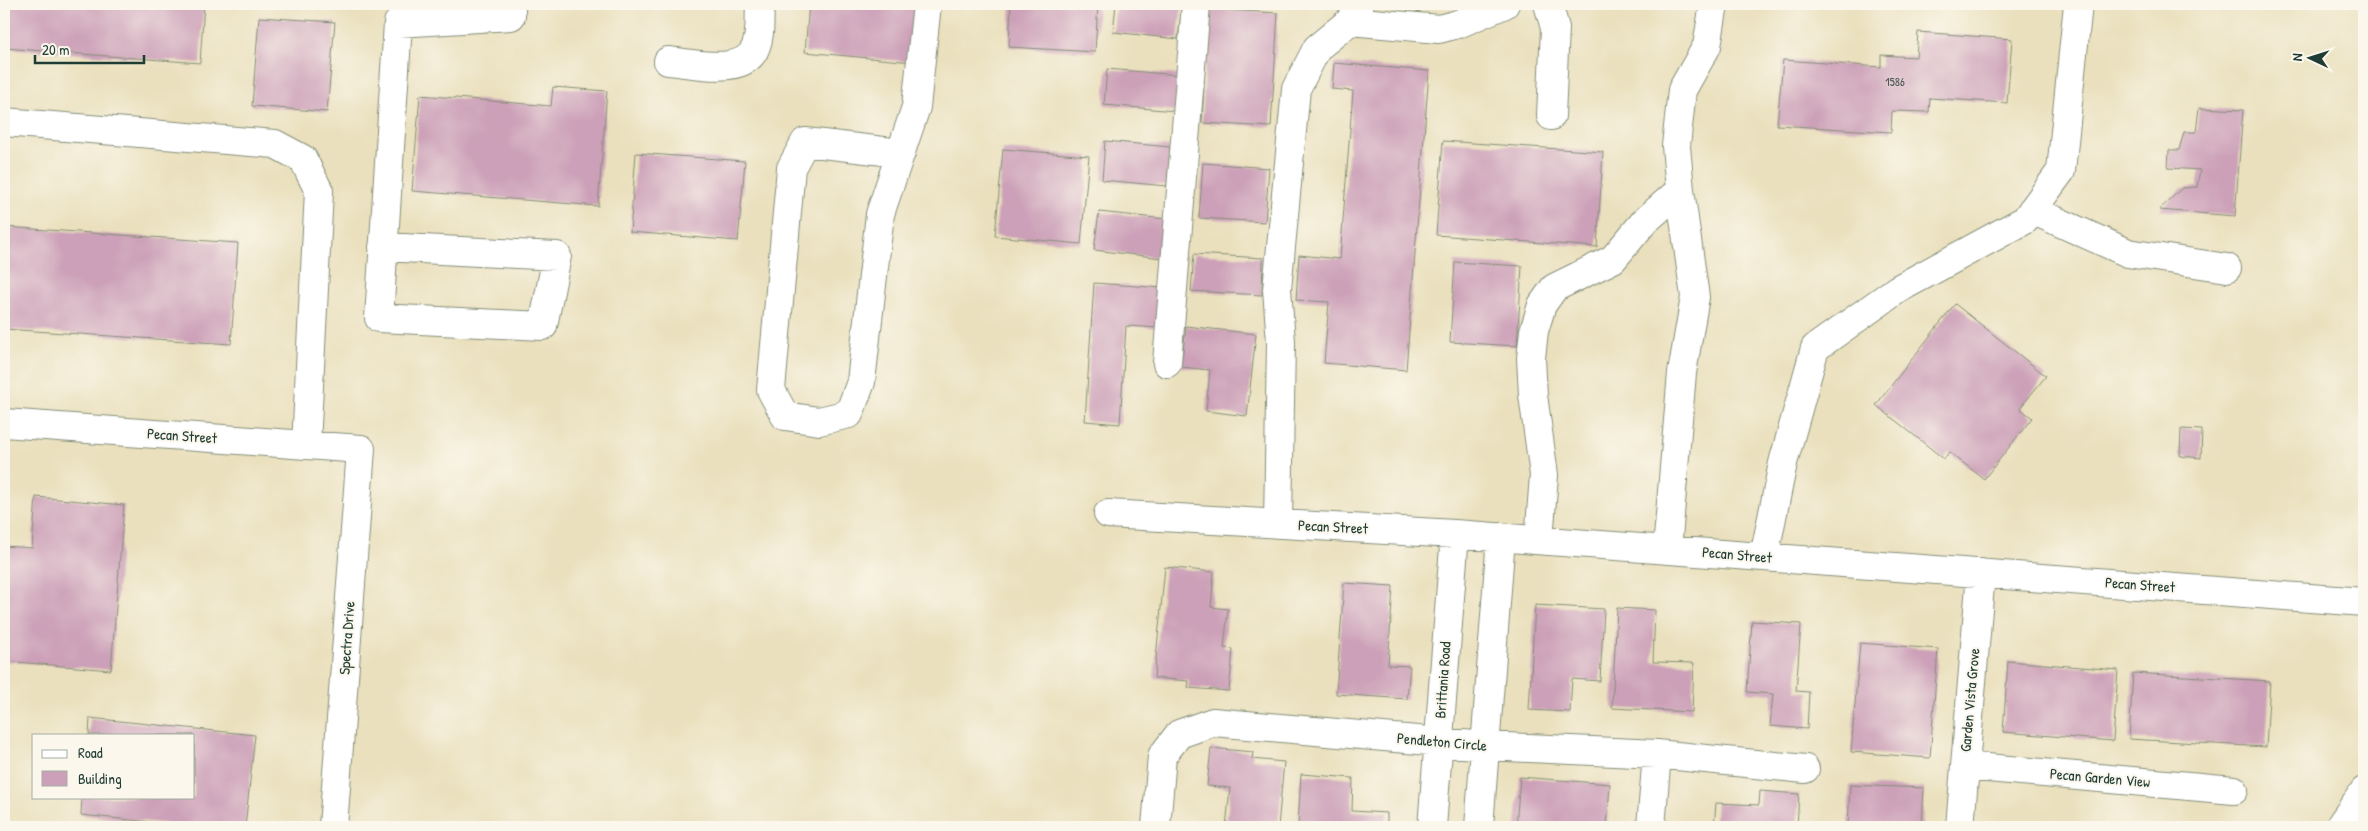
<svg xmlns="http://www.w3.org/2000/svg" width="2368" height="831" font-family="'Patrick Hand',sans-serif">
<rect width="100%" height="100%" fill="#fbf7ec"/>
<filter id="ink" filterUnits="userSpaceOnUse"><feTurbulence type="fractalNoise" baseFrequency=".02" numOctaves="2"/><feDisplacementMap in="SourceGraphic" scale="10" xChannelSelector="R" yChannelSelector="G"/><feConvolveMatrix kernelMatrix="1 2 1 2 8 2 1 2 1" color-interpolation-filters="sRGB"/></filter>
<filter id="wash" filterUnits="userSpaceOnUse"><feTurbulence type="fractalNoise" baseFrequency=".0096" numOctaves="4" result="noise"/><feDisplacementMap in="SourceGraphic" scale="20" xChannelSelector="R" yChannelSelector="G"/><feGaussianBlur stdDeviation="1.12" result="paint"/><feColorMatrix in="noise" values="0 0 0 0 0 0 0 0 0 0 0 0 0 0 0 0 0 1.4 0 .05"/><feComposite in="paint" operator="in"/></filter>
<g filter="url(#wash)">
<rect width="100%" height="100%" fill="#eae0bd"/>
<g id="blocks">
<path fill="#cca0b8" d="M4,4H204L200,63L4,48Z
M809,4H917L912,62L805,52Z
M1011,4H1098L1095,52L1009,47Z
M1116,4H1182L1178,39L1113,32Z
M1208,9L1278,13L1271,127L1202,123Z
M259,17L335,22L327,112L252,106Z
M1918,32L2012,39L2007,103L1930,98L1929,112L1892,111L1891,132L1777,125L1783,60L1881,67V55L1916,57Z
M1334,63L1429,71L1406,370L1324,363L1329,302L1296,300L1299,255L1340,259L1353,91L1332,89Z
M1107,69L1179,75L1176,111L1104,105Z
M553,87L607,91L598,206L412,191L420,95L551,106Z
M2199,108L2243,110L2235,216L2159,210L2182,188L2197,187L2200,170L2168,168L2169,150H2179L2184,132H2196Z
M1105,141L1170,147L1167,186L1102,180Z
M1443,141L1603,152L1597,247L1436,235Z
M1003,149L1089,156L1081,244L995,236Z
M636,153L745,161L738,241L630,232Z
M1203,163L1269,168L1265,222L1199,218Z
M1099,212L1166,219L1162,258L1094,250Z
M4,227L238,243L231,344L4,329Z
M1194,254L1263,258L1262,295L1191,291Z
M1455,262L1522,266L1517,346L1450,342Z
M1094,283L1164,288L1161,328L1126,326L1120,424L1085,421Z
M1955,304L2046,376L2020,408L2032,418L1984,479L1949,452L1944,459L1876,405Z
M1186,326L1256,334L1247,416L1206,411L1210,370L1181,367Z
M2181,429L2202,430L2201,458L2180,456Z
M36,497L124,505L111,670L4,661V546L32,548Z
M1165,567L1214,572L1211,607L1228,609L1224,648L1233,649L1229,691L1188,688L1189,681L1154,678Z
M1344,583L1393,586L1388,665L1410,666L1407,699L1336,694Z
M1535,605L1604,609L1600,681L1572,679L1570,712L1529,710Z
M1617,608L1655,610L1653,662L1694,663L1692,712L1612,708Z
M1752,621L1801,624L1796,691L1809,692L1807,729L1770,726L1773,694L1747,692Z
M1860,643L1938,649L1930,758L1851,752Z
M2008,661L2118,670L2113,741L2003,732Z
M2133,673L2270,681L2266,747L2129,739Z
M90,718L255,735L245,827H199L81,815L82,797H194V735H89Z
M1211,748L1253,752L1252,759L1284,762L1278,827H1226L1230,788L1207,786Z
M1301,774L1353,778L1352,811L1387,813V827H1298Z
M1520,777L1610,784L1607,827H1516Z
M1850,785L1924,788L1922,827H1848Z
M1760,791L1799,794L1797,827H1714L1716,803L1759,805Z
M1996,824L2026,826L2025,827H1995Z"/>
</g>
</g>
<g filter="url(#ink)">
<use href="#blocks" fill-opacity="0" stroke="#848e78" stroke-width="1"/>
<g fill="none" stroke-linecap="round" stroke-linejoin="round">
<defs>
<path id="minor" d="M1548,4L1555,28L1551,116
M1350,21L1439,29L1458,24L1505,4
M668,61C693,63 746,77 756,46C761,34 759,17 760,4
M4,122L275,144L303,159L319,191L306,445
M901,153L805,142L791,168L771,390L785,416L819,421L849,414L861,382L880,214L916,107L927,4
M2032,210L2128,253L2227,268
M383,247L557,256L543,326L379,318L398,23L511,16V4
M1167,363L1196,4
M4,423L361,449L333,827
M1108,514L1455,534L2364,602
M1278,524L1281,342L1277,289L1296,89L1317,48L1350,21L1359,4
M1539,540L1544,475L1533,395L1531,358L1534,331L1542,305L1554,288L1613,259L1644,222L1680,190
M1667,550L1682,373L1695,297L1680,190L1676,146L1682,90L1707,46L1714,4
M1764,557L1783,463L1815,348L1898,289L2025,220L2061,171L2078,4
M1965,766L2234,790
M1156,827L1162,756L1179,734L1213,722L1486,746L1657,754L1805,769
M1432,827L1455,534
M1479,827L1501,537
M1651,827L1657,754
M1960,827L1981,573
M2339,827L2364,791"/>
</defs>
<use href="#minor" stroke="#848e78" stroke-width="30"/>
<use href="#minor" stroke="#fff" stroke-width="28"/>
</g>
</g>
<g text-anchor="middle" stroke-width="4" stroke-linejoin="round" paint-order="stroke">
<g font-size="12" fill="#4a5655">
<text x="1895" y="86">1586</text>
</g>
<g font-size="15" fill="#1f3d34" stroke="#fbf7ec">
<text transform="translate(182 436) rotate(4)" y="5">Pecan Street</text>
<text transform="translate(1333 527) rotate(3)" y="5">Pecan Street</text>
<text transform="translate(1737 555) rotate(5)" y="5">Pecan Street</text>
<text transform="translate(2140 585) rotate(4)" y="5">Pecan Street</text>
<text transform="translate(347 638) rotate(-86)" y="5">Spectra Drive</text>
<text transform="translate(1443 680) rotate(-86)" y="5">Brittania Road</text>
<text transform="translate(1970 700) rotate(-85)" y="5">Garden Vista Grove</text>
<text transform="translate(1442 742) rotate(5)" y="5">Pendleton Circle</text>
<text transform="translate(2100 778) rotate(5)" y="5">Pecan Garden View</text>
</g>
</g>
<rect width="2368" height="831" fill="none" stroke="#fbf7ec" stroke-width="20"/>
<rect x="32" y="734" width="162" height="65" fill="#fbf7ec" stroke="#a3ada2"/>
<rect x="42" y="750" width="25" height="8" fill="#ffffff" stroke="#a3ada2"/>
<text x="78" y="758" font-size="15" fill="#1f3d34">Road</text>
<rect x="42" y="771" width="25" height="15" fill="#cca0b8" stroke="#a3ada2"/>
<text x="78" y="784" font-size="15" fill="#1f3d34">Building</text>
<g transform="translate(2310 58) rotate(274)" stroke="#fbf7ec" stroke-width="4" paint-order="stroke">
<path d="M0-4L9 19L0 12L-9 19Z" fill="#1f3d34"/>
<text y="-8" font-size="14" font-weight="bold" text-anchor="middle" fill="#1f3d34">N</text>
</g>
<path d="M35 55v8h109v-8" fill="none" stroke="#1f3d34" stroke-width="2.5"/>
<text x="42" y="55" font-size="15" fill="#1f3d34" stroke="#fbf7ec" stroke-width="4" paint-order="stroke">20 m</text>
</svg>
